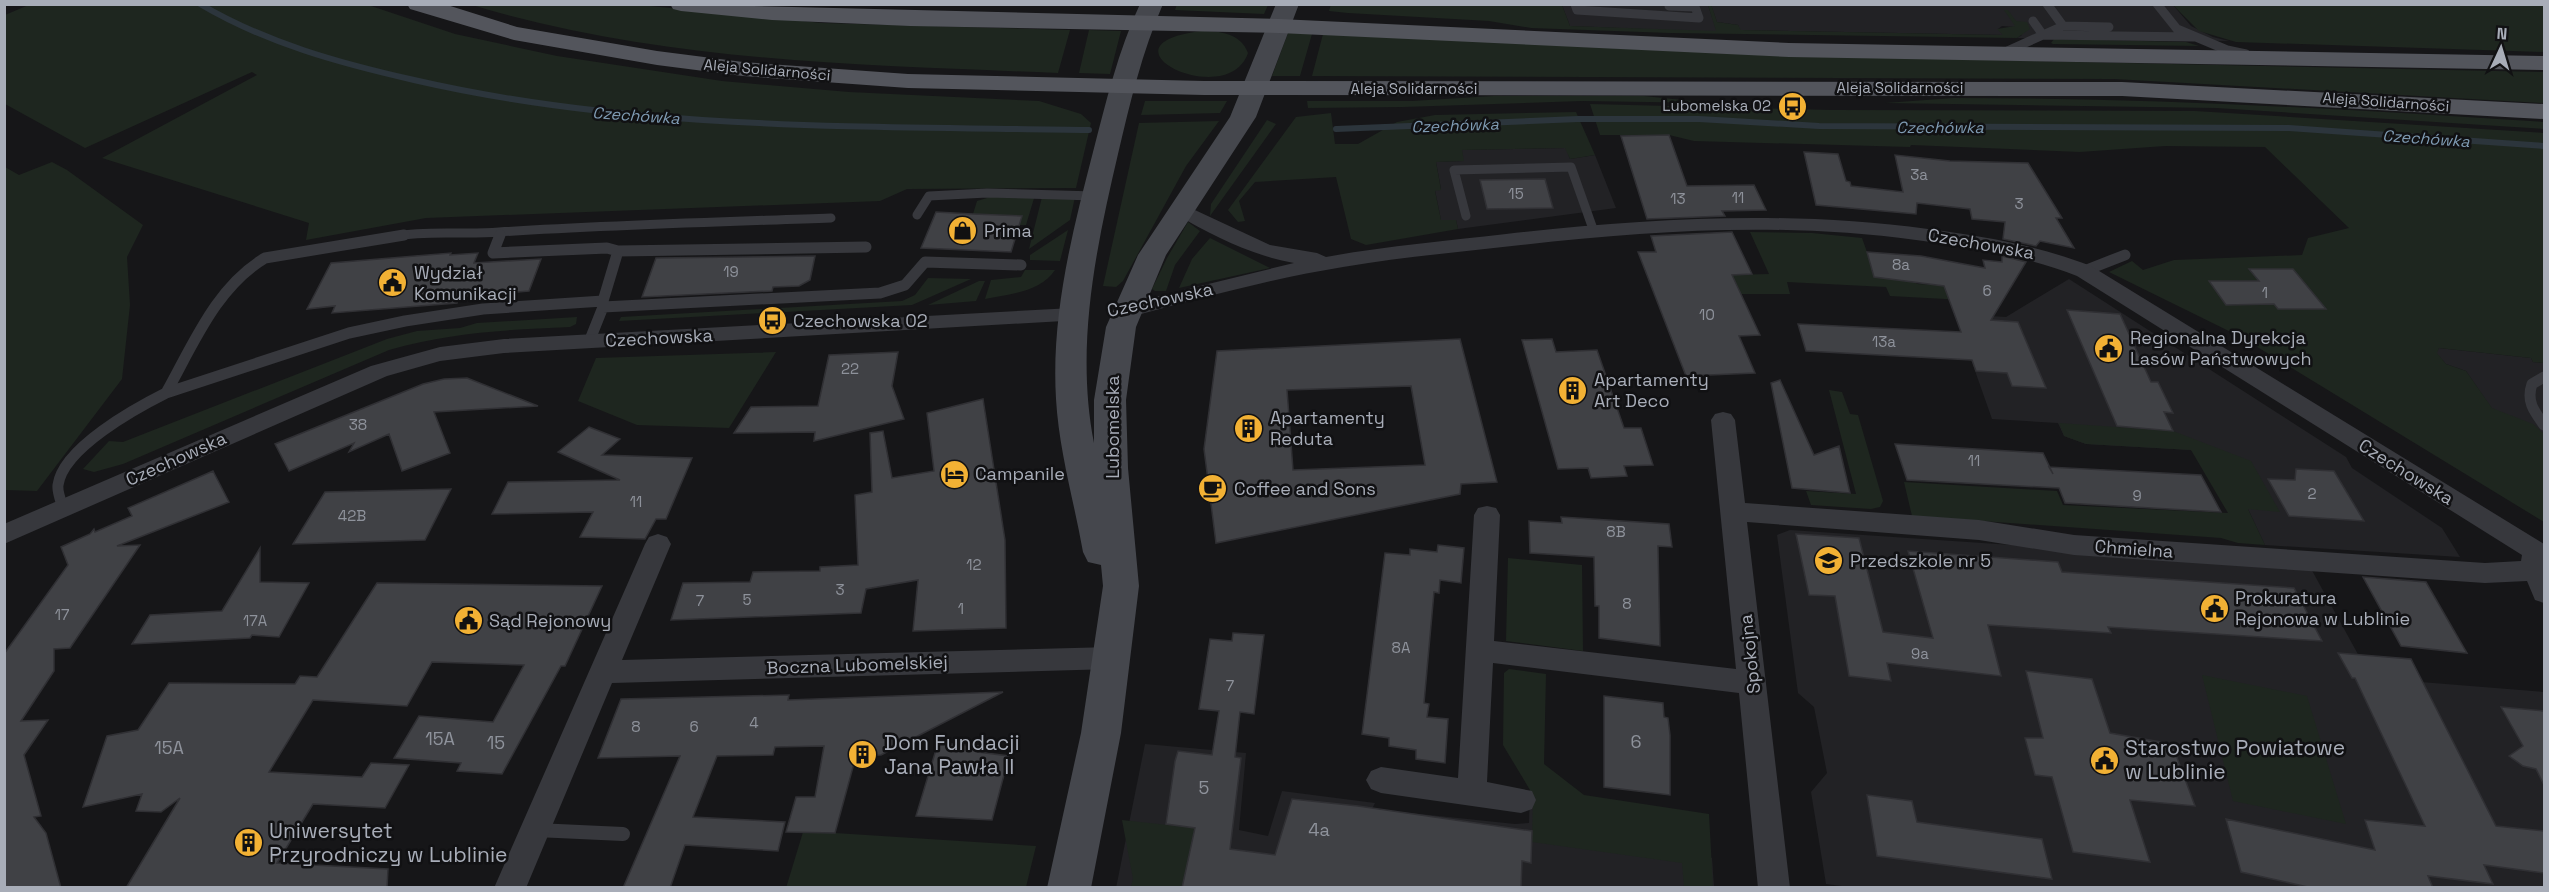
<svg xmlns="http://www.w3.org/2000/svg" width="2549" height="892" font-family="'Space Grotesk',sans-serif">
<rect width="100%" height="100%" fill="#161618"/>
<path fill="#222225" d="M1562,5H1708L1717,32L1570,26Z
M1711,5H2173L2191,26L2213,37L2229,41L2017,38L2022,35L2015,27L2002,26L1998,29L2004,35L1740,30L1738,25L1717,22Z
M1566,148L1570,159L1595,155L1616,208L1458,229L1456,220H1441L1435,190L1441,189L1436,162L1463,161L1462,150Z
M2069,279L2346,457L2352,468L2442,528L2460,557L2265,545L2248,509L2191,450L2086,444L2064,436L2058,423L1992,419L1955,314L2006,317Z
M2439,348L2531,358L2533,362L2544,363V453L2499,419L2466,371L2446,364L2436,353Z
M1790,530L2309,565L2371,678L2544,692V887L1857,888L1826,884L1811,792L1827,773L1814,707L1798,693L1777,535Z
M1145,744L1246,753L1239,830L1268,836L1282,791L1375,803L1372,809L1515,824L1529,823L1530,786L1712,858L1714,887L1116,888Z"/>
<path fill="#1e261f" d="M31,4L368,5L455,34L557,56L722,81L849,92L1039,101L1081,114L1091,123L1076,188L907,189L880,201L426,218L306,240L309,223L102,158L257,75L252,72L85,148L5,104V15Z
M630,4L822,23L1070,30L1058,73C863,65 660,62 472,5Z
M1177,4H1268V5L1264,14L1175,10Z
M1331,4L1562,5L1570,26L1716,31L1708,5L1711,4L1717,22L1738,25L1741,30L2003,35L1997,29L2015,26L2004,10H2008L2016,21L2027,22L2030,29L2017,38L1670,33L1531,28L1489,21L1348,13L1329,11Z
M2173,5H2544V52L2236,42L2199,31Z
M1089,30L1121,31L1110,74L1079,73Z
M1201,31C1219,31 1241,33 1248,53C1228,112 1090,45 1201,31Z
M1288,33L1312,34L1300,76H1272Z
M1323,34L1761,55L2544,72V103L2114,79L1312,76Z
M2054,39L2186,42L2199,46L2053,44L2051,43Z
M1493,96H1644L1711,103L1582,101L1403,107L1308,108L1307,101H1412Z
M1953,98C2151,98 2347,109 2544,122V129L2216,108L1885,103Z
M1145,101H1227L1220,113L1141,115Z
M1590,104L1832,110L2195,111L2544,133V363L2533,362L2531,358L2439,348L2437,353L2446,364L2466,371L2492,408L2533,424L2544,434V522L2241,337L2109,272L2132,261L2143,270L2174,260L2302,255L2308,238L2349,228L2265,147L2165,146L2080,152L1911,145L1910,147L1694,141L1669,135H1600Z
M1576,112L1595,155L1570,159L1565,148L1462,150L1464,161L1436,162L1441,190L1435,191L1441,220H1456L1458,229L1366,245L1351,239L1336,177L1255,182L1239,201L1245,221L1238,222L1228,210L1296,117L1331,113L1335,144H1358L1397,122L1435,115Z
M1267,120L1276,124L1210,216L1211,204Z
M1219,121L1186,166L1123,281L1116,287L1103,286L1139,123Z
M52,162L67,170L143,225L127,257L130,305L122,379L37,491L5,490V167L19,175Z
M997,195H1035L1026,225H1019L1022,216L973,214L977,201Z
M1042,197H1075L1070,220L1029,249Z
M1188,222L1200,231L1175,265L1166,291H1155L1152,289L1167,258Z
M1068,230L1060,261L1030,260V255Z
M1750,232L1812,233L1862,238L1867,252L1917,284L1938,285L1947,282L1964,300L1890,296L1886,287L1787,282L1790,294H1741L1732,275L1769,274Z
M1210,238L1270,268L1179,288L1192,259Z
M1025,270H1055C1041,292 1009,294 985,299L991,280L1021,277Z
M928,278L971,279L912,305L619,321L621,317L902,301L915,295Z
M979,281H985L976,301L928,305Z
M577,317L576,324L570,327C506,330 452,332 389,350L123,464L94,472L83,469L109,441L123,442L387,339L417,331L460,328L477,323Z
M776,352L729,428L637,425L578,401L596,358Z
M1829,390L1842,392L1850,414L1858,415L1883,501L1880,507L1871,509L1811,505L1806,491L1856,494Z
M2059,423L2173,431L2251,461L2280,512L2248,509L2265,545L2238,543L2221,538L1912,516L1904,482L2057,491L2063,505L2228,513L2191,450L2086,444L2064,436Z
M1508,558L1582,565L1583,651L1506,641Z
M1509,669L1546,674L1544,764L1584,795L1709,814L1713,887H1684L1682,863L1532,842L1533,795L1503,745L1504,673Z
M2202,675L2307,696L2346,824L2233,801Z
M1122,820L1195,828L1182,887H1131L1133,879Z
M803,832L835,833L1036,846L1026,887L786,888Z"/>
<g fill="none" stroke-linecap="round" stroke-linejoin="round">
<path stroke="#2c353c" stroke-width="6" d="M200,4C266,43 339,63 414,80C635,131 863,126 1089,130
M1336,129L1578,119H1699L1819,126L2289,128L2544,146"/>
</g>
<path fill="#404145" stroke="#303034" stroke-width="1.5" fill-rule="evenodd" d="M1669,135L1687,186L1754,185L1766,210L1722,211L1725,216L1647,219L1621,136Z
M1804,152L1838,154L1846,181L1850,182L1851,186L1903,192L1895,155L1950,161L2028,163L2062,218H2056L2074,248L2040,241L2036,246L2003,239L2005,222L1972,219L1970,209L1917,203L1916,214L1816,205Z
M1545,179L1553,208L1487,209L1480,180Z
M936,212L973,214L1022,216L1011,252L921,248Z
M1732,232L1752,274L1732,275L1760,335L1739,336L1755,373L1686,376L1638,252H1656L1651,236Z
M1867,252L1921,256L1985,268L1983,260L2002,262V256L2026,262L1991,320L2018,322L2046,388L2012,386L2007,373L1976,371L1972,360L1806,351L1798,324L1961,332L1944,286L1874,277Z
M451,253L450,255L478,253L474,263L541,259L529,291L459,297L457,303L332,313L335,306L307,309L331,263Z
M815,256L810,280L799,286L773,287L772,291L642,297L656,258Z
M2249,269H2293L2326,309H2278L2274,304L2226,305L2209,281H2259Z
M2067,310L2120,314L2151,382H2158L2173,413L2164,412L2173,431L2117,426Z
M1460,339L1497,482L1461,484L1460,494L1216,543L1204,449L1217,351ZM1411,386L1425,465L1293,470L1287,390Z
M1552,339L1556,352L1597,350L1624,428H1641L1653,465L1624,466L1627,476L1591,478L1588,468L1558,469L1522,340Z
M898,352L892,386L904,419L814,441L815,432L734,433L751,407L818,406L829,355Z
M467,378L538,406L434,412L450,453L402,471L389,434L349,452L354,443L289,471L275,444L423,384L444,379Z
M1780,380L1814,455L1839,446L1850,493L1792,488L1771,383Z
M983,399L1005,540L1006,628L913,631L918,580L866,589L861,613L671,620L683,583L750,582L753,572L820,571V567L858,565L855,495L872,492L870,433L883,431L892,478L934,471L927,413Z
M589,427L620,439L602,455L692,458L666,519H656L645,539L580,537L593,512L492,514L508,482L620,480L558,452Z
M1895,444L2043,453L2053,474L2049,467L2201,475L2221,512L2065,503L2059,488L1907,480Z
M2296,469L2334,471L2364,521L2289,516L2268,479L2295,480Z
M213,471L229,502L117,546L140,545L70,648L54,649V671L21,721L48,720L24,755L41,816L34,817L46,833L61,888H4V654L68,565L61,547L90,534L94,529L95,532L132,516L128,508Z
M451,489L425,540L293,544L325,492Z
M1561,517L1669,524L1672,547L1658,546L1660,646L1599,638V606H1595L1594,557L1530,553L1529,521L1562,523Z
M1796,534L1859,538L1883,632L1933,638L1908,551L2058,562L2062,572L2294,588L2322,641L2108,627L2111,633L1988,625L2001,676L1887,663L1891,681L1849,676L1835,596L1809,595Z
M1438,545L1464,548L1461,583L1440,580L1439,593L1434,592L1424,703L1429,704L1427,717L1448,719L1445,763L1416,759V750L1389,746V738L1362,734L1385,553L1410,555V549L1437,552Z
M260,548V582L309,583L279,637L252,635L250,638L132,644L150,615L222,611Z
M2363,577L2426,582L2467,653L2401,646Z
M377,583L602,586L565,666H561L502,774L457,771L461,763L394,758L419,716L493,722L524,665L432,662L407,706L313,700L269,772L362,777L371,763L409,765L385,808L313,804L277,863L388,869L387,888H126L180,798L161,812L136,811L142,794L83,807L107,736L138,730L169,683L295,684L300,676L317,677Z
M1233,633L1264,635L1254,714L1240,712L1235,757L1241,758L1230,849L1275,855L1292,799L1358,806L1532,831L1531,863L1522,861L1521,888H1182L1195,828L1166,824L1175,761L1178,751L1212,755L1219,711L1199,709L1210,639L1232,641Z
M2338,653L2411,659L2496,826L2544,831V873L2484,865L2493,884L2428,876L2433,888H2312L2241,872L2226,819L2375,850L2365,820L2425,826L2355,678H2352Z
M2026,671L2092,679L2110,733L2172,744L2195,806L2130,800L2150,862L2073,852L2052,777L2035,775L2025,738H2043Z
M1003,692L881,755L856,756L835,833L786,832L796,797H815L824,746L775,747L773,755L717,756L693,817L785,822L778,851L685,845L670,888H623L680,756L598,758L621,699L789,695L788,700Z
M1604,696L1663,703L1664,717L1668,718L1670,735V795L1604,787Z
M2501,707L2544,711V785L2536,769L2523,766L2509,756L2523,746Z
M938,743L979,746L978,752L1009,756L992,820L916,816Z
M1867,795L1912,801L1917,822L2042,839L2052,879L1877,856Z"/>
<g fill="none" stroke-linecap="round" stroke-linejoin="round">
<path stroke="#37383d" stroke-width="9" d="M1575,4L1577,10L1699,18L1694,4
M2157,4L2177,29L2227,50L2246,54
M1669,6L1695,7
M2033,21L2043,35
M2063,26L2109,27
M2043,35L2194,37
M2005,52L2063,26L2047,4
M917,215L929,196L987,193L1095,196
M1466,216L1454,170L1571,167L1593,229
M395,236C430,230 464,235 499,232C610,225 720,222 831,218
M499,236L501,232"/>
<path stroke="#37383d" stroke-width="11" d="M404,235L265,258C216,287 193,345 166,393L349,333L405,321L483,309L603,301V307L880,293L905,285L925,262L1021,265
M500,235L493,253L607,248L618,251L603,301
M618,251L866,247
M2084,271L2125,255
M589,342L603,307
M2544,377L2532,384C2526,401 2534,411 2544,425
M63,508C61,501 57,492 58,485C63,448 136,408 166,393"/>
<path stroke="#37383d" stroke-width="14" d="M536,830L623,834"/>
<path fill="#37383d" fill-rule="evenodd" d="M1182,204L1270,245L1317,253L1326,257C1386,246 1446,241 1506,234C1647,218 1787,210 1928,229C1984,236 2039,246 2091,266L2544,544V603L2535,600L2527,581L2485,583L2074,555L1979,540L1747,522L1790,888H1758L1739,693L1493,663L1487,782L1532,791L1536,800L1532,809L1521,813L1381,793L1371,789L1366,780L1371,771L1381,767L1458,778L1474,515L1478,508L1487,506L1496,508L1500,515L1494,641L1736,669L1711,420L1715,414L1723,412L1731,414L1735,420L1745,503L1979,520L2074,535L2485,563L2521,561L2522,555L2077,276C2025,256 1971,247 1916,240C1785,222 1652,230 1521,245C1461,252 1401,257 1343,267C1269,279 1198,299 1126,318L1118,316L1115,311L1118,306L1294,263C1250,255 1214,236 1175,214L1172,210L1175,206Z
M1073,308L1081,310L1084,315L1081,320L504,353L440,361L387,376L4,544V524L371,366L440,347L504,339Z
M658,534L667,537L671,544L622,660L1112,647L1122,650L1126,658L1122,666L1112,669L612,683L526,888H494L645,544L649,537Z"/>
<path fill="#45474d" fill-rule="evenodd" d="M1140,4H1163C1142,52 1130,103 1118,154C1096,248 1075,346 1094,443V400L1106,327L1138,255L1230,117L1276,4H1299L1256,117L1166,255L1136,327L1126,400L1128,468L1139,586L1121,733L1091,888H1047L1081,733L1103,586L1101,565L1088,562L1083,552C1074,501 1059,451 1056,399C1051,315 1072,233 1093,152C1106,102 1118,51 1140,4Z"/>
<path fill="#53555c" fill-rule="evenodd" d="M407,4H444L517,27L657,51L743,62L908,74L1204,81L2122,82L2544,104V119L2122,96L1204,95L908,88L743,76L657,65L514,40L410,9Z
M670,4L1279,19L1789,43L2544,56V70L1789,57L1279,33L910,26L772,20L681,11L673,9Z"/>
</g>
<defs>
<symbol id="bus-disc" viewBox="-11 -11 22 22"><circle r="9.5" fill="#f2b134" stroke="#111113"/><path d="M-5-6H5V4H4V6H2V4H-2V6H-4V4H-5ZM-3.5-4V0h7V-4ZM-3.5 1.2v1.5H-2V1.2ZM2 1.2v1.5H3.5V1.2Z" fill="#111"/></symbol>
<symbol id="shop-disc" viewBox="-11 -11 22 22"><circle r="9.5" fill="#f2b134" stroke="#111113"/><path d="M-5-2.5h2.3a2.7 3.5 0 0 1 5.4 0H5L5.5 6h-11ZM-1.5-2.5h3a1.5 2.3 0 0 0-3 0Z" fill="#111"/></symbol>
<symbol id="civic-disc" viewBox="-11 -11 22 22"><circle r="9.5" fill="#f2b134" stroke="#111113"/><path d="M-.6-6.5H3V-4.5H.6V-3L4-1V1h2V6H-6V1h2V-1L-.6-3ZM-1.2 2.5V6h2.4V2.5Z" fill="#111"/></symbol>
<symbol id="building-disc" viewBox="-11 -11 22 22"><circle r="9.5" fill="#f2b134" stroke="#111113"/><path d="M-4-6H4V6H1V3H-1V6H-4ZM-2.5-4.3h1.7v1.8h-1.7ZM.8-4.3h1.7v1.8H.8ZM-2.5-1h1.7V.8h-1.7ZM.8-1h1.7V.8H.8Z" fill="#111"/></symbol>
<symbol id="hotel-disc" viewBox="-11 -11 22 22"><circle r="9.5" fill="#f2b134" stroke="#111113"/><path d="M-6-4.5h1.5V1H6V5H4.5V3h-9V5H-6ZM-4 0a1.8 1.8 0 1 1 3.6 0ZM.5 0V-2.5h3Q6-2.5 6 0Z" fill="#111"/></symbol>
<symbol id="cafe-disc" viewBox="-11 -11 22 22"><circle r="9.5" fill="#f2b134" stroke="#111113"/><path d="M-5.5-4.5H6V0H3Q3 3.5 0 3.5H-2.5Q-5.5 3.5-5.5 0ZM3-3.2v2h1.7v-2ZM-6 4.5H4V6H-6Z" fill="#111"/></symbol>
<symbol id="school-disc" viewBox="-11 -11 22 22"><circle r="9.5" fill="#f2b134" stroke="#111113"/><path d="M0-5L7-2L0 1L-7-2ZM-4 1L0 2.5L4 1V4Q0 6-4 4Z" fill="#111"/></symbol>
</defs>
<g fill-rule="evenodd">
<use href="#bus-disc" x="1776" y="90" width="33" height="33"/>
<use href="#shop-disc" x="946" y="214" width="33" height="33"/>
<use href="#civic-disc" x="376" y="266" width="33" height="33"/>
<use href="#bus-disc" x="756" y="304" width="33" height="33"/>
<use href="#civic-disc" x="2092" y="332" width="33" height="33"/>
<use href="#building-disc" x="1556" y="374" width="33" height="33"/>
<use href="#building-disc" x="1232" y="412" width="33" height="33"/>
<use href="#hotel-disc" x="938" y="458" width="33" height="33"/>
<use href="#cafe-disc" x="1196" y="472" width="33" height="33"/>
<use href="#school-disc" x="1812" y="544" width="33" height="33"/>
<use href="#civic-disc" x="2198" y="592" width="33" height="33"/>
<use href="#civic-disc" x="452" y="604" width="33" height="33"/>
<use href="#building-disc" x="846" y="738" width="33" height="33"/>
<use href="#civic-disc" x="2088" y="744" width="33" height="33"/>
<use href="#building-disc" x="232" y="826" width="33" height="33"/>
</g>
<g text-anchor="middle" stroke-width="5" stroke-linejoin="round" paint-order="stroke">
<g font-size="15" fill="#a8adb8" stroke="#111113">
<text transform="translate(767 70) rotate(5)" y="5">Aleja Solidarności</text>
<text x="1900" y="93">Aleja Solidarności</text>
<text x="1414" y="94">Aleja Solidarności</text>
<text transform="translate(2386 102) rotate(4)" y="5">Aleja Solidarności</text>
</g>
<g font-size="15" fill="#a8adb8" stroke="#111113" text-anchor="end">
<text x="1771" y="111">Lubomelska 02</text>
</g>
<g font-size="15" fill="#8e929b">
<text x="1919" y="180">3a</text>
<text x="1516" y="199">15</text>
<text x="1738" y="203">11</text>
<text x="1678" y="204">13</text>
<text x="2019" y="209">3</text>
<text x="1901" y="270">8a</text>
<text x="731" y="277">19</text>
<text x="1987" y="296">6</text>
<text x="2265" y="298">1</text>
<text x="1707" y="320">10</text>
<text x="1884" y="347">13a</text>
<text x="850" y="374">22</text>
<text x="358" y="430">38</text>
<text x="1974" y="466">11</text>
<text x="2312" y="499">2</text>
<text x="2137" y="501">9</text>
<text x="636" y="507">11</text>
<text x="352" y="521">42B</text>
<text x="1616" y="537">8B</text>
<text x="974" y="570">12</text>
<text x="840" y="595">3</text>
<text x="747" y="605">5</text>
<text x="700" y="606">7</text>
<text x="1627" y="609">8</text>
<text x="961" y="614">1</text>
<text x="62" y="620">17</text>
<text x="255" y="626">17A</text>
<text x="1401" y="653">8A</text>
<text x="1920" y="659">9a</text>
<text x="1230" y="691">7</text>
<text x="754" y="728">4</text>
<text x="636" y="732">8</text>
<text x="694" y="732">6</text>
</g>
<g font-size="16" font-style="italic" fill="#7f9bb3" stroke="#111113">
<text transform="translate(636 115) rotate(4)" y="6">Czechówka</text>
<text transform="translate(1455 125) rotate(-2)" y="6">Czechówka</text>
<text x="1940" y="133">Czechówka</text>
<text transform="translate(2426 138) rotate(4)" y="6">Czechówka</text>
</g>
<g font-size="18" fill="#a8adb8" stroke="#111113" text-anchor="start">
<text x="984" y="237">Prima</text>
<text x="414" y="279">Wydział<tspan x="414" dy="21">Komunikacji</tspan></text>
<text x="793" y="327">Czechowska 02</text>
<text x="2130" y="344">Regionalna Dyrekcja<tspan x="2130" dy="21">Lasów Państwowych</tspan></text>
<text x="1594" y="386">Apartamenty<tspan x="1594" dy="21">Art Deco</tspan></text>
<text x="1270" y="424">Apartamenty<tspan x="1270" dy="21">Reduta</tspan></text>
<text x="975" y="480">Campanile</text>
<text x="1234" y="495">Coffee and Sons</text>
<text x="1850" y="567">Przedszkole nr 5</text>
<text x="2235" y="604">Prokuratura<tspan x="2235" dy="21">Rejonowa w Lublinie</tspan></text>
<text x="489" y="627">Sąd Rejonowy</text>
</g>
<g font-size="18" fill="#a8adb8" stroke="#111113">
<text transform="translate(1981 244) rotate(10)" y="6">Czechowska</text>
<text transform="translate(1160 300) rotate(-12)" y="6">Czechowska</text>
<text transform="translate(659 338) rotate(-3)" y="6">Czechowska</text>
<text transform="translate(1113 427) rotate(-90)" y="6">Lubomelska</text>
<text transform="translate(176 459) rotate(-24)" y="6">Czechowska</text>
<text transform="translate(2406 472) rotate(32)" y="6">Czechowska</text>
<text transform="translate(2134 549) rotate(4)" y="6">Chmielna</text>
<text transform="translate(1750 654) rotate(-96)" y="6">Spokojna</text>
<text transform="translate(857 665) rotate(-2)" y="6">Boczna Lubomelskiej</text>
</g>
<g font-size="18" fill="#8e929b">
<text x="440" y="745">15A</text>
<text x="1636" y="748">6</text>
<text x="496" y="749">15</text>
<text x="169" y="754">15A</text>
<text x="1204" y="794">5</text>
<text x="1319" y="836">4a</text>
</g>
<g font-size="21" fill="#a8adb8" stroke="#111113" text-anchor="start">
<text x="884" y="750">Dom Fundacji<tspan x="884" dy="24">Jana Pawła II</tspan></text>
<text x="2125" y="755">Starostwo Powiatowe<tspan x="2125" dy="24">w Lublinie</tspan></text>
<text x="269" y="838">Uniwersytet<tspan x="269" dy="24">Przyrodniczy w Lublinie</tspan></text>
</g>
</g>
<rect width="2549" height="892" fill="none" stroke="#a8adb8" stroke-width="12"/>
<g transform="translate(2501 48) rotate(4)" stroke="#111113" stroke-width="4.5" paint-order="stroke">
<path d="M0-4.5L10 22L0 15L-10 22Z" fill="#a8adb8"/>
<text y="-9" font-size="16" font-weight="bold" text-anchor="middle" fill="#a8adb8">N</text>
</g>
</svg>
